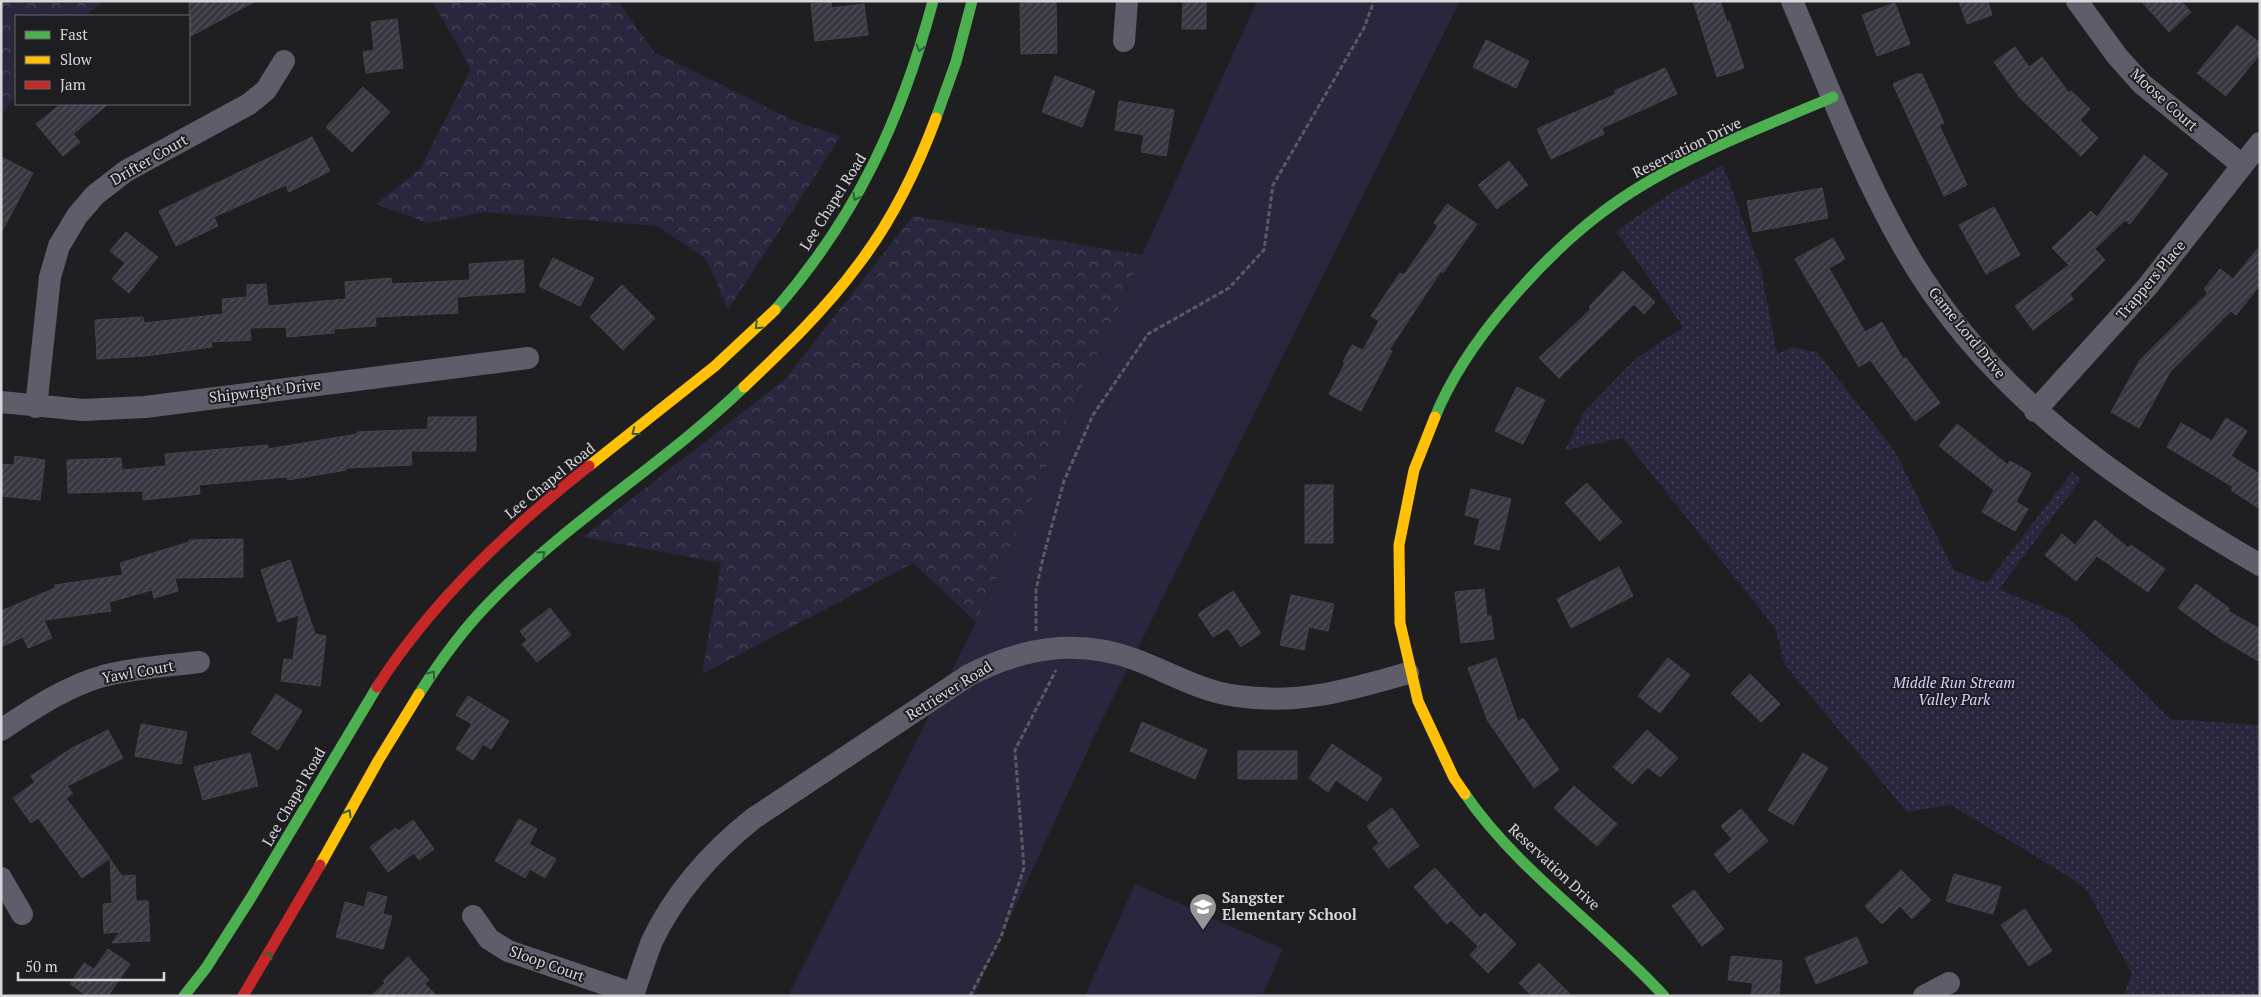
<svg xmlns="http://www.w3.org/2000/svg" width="2261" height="997" font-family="'PT Serif',serif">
<defs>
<pattern id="forest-crowns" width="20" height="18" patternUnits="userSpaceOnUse" patternTransform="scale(1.25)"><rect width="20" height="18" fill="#2a263e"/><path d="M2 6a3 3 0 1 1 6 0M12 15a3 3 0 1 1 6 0" fill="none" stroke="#484559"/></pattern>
<pattern id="park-dots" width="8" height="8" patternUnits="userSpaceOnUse" patternTransform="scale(1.25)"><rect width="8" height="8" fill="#2a263e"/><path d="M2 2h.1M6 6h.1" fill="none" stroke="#484559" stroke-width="1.8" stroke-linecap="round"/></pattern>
<pattern id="building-hatch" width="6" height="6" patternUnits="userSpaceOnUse" patternTransform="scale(1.25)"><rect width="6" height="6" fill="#383640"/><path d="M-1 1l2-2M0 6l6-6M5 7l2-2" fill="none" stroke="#54525b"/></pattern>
</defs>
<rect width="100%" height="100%" fill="#1f1e21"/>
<path fill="#2a263e" d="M1257,1H1460L1099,726L974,996H788L976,622Z
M1135,884L1283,949L1262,996H1085Z"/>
<path fill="url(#forest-crowns)" d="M1,1H105L84,16H16V95L1,116Z
M432,1H618L654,52L799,123L841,136L728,310L706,259L657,226L485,212L428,223L376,204L420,169L471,69Z
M913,216L1142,255L976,622L913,563L702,674L721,563L583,537L785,379Z"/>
<path fill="url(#park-dots)" d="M1723,165L1761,270L1777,354L1792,347L1817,352L1895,451L1954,570L1987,583L2072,472L2081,479L1999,589L2068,618L2170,719L2260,725V996H2123L2132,974L2088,892L2068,876L1951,805L1907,812L1785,665L1775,628L1623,438L1565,450L1584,412L1634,360L1683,327L1616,231L1671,193Z"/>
<path fill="url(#building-hatch)" stroke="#454446" d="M189,1H256L189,37Z
M1183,1H1206V29H1182Z
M1693,1H1720L1727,22L1729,21L1744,68L1717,77Z
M1959,1H1988L1992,15L1967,24Z
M2141,1H2181L2191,12L2169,32Z
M831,2L832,8L864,4L868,35L815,41L811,4Z
M1056,2L1057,53L1021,54L1020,3Z
M1895,3L1910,44L1877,56L1862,15Z
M397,19L403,68L366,73L363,52L374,50L371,22Z
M2237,25L2260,43V54L2226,96L2197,73Z
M1486,40L1529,61L1516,88L1473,67Z
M2015,47L2029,67L2042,57L2069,93L2071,91L2090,109L2080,120L2098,138L2081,156L2020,98L1994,62Z
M1665,68L1677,94L1602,128L1604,134L1551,159L1537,129L1616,94L1614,91Z
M1916,74H1922L1944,123L1939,125L1967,185L1944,196L1893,84Z
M1055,76L1095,91L1082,127L1042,112Z
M363,87L390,112L352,152L326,127Z
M1119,101L1174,110L1166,156L1141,152L1144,135L1115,130Z
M61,104H108L73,134L80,142L63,156L36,124Z
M312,137L330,171L289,192L286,185L214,217L218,226L176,246L159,211Z
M2144,155L2168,174L2130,224L2125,220L2095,249L2105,260L2070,294L2073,299L2033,330L2015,306L2069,265L2052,248L2091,211L2097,217Z
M1,157L33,173L1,233Z
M1509,161L1528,185L1497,209L1478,185Z
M1822,188L1828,218L1753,232L1747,201Z
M1447,204L1477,224L1443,273L1441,271L1389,350L1392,351L1361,411L1329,394L1345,363L1343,362L1352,345L1363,350L1379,321L1371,316L1400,273L1404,275L1438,226L1434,223Z
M1994,207L2020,255L1986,274L1959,225Z
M126,232L158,257L129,293L112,279L125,263L110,251Z
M1833,238L1845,259L1829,268L1865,332L1882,322L1903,359L1906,358L1940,403L1915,421L1870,360L1859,367L1795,259Z
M2260,246V285L2236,315L2231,311L2170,372L2139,428L2111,412L2140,360L2208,293L2204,289L2220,269L2233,279Z
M553,258L594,278L580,306L539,286Z
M523,260L525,292L457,297L458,313L375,317L376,326L334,329V333L287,337L286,327L250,328L251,340L211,342L212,347L146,356L97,359L95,320L143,317L144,323L223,314L222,299L247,297V285L266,284L268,306L346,299L345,282L391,278L392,284L470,280L469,264Z
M1623,271L1655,302L1644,314L1634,304L1559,378L1539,358L1591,309L1589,307Z
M622,285L655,318L623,350L590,317Z
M1517,387L1545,400L1523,444L1495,431Z
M428,417H476V451H411L412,465L346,468V470L288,480L287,477L199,485L200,494L143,500V491L68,493L67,460L121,458L122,470L166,466L165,454L268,445V449L357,434V432L428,429Z
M2226,418L2247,431L2231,456L2260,474V509L2231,490L2233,487L2167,447L2181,423L2212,441Z
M1957,424L2008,465L2010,461L2031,473L2016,502L2028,509L2015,531L1982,512L1994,490L1939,446Z
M15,456L45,460L40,500L1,496V464L14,465Z
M1587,483L1622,522L1600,541L1565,503Z
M1305,485H1333V543H1305Z
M1471,489L1511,499L1499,550L1474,544L1480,519L1465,515Z
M2095,520L2128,548L2131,545L2165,569L2148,592L2097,556L2076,581L2045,555L2062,534L2075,545Z
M243,539V577L175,578L178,591L154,598L152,590L109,602L111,611L44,620L52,638L28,648L23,637L1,647V611L55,588V585L123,575L120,563L189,542V540Z
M290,560L315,634L326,636L320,686L281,681L284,659L293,660L299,615L278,622L261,570Z
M1619,567L1633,596L1571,628L1557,599Z
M2196,584L2229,608L2228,611L2260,629V662L2218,637L2178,608Z
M1484,589L1487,616H1491L1494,639L1461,643L1455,592Z
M1233,591L1261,633L1241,647L1228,628L1213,637L1198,614Z
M1291,595L1334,604L1328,631L1309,627L1304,650L1280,645Z
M550,608L571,635L537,662L522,644L527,640L520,631Z
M1496,658L1518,722L1523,718L1559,770L1534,788L1488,721L1468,668Z
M1668,658L1690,675L1660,713L1638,696Z
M1750,674L1780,704L1761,722L1731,693Z
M276,694L302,711L278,750L251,733Z
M468,696L509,721L491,749L483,744L473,760L456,749L472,724L456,715Z
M1142,722L1207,750L1195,779L1130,751Z
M141,724L187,732L181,764L135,756Z
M108,730L123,758L67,786L73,794L66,798L110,858L82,878L38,818L31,823L13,798L35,782L31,776L70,749Z
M1647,730L1678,758L1660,777L1648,767L1632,784L1613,767Z
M1332,744L1382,778L1367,801L1336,780L1328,792L1309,778Z
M1238,751H1297V779H1238Z
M250,753L258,786L203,800L194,767Z
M1803,753L1828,768L1793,825L1768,810Z
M1574,786L1617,824L1597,846L1554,808Z
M1392,808L1419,846L1388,868L1373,848L1379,843L1367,826Z
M1741,809L1768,841L1729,873L1714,854L1732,839L1721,826Z
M519,819L537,829L529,844L556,859L545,878L530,869L525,878L495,861Z
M413,820L434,849L419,860L414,853L388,872L370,847L396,828L398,831Z
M110,859L122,876L135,875L136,901H148L150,941L112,943L120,932L104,933L103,904L112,903Z
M1435,868L1480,918L1485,913L1516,944L1488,973L1470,955L1478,946L1451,920L1447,924L1414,887Z
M1901,870L1931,900L1912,919L1900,906L1882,924L1865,906Z
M1954,874L2001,887L1993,914L1946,901Z
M1694,890L1724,929L1702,946L1672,906Z
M368,892L387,897L383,914L392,916L383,949L336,937L345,902L364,907Z
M2025,909L2052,951L2029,966L2001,925Z
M1857,937L1868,963L1816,984L1805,958Z
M108,949L130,964L108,996H87L70,984L84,963L94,969Z
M1731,956L1782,961L1779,996H1751L1753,983L1728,980Z
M408,957L429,980L425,984L437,996H371L385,983L383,981Z
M1539,963L1572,996H1532L1519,983Z"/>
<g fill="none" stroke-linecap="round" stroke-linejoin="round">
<path stroke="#5b5a62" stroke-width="3" stroke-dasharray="5 2.5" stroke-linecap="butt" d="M1036,631V590L1043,558L1064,481L1093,415L1148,334L1229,288L1264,250L1273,185L1364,28L1374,1
M970,996L1001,937L1024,868L1015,750L1056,670"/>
<path stroke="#5f5d69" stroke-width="22" d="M1792,1C1827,83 1859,169 1903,246C1986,393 2118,482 2260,565
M2077,1L2117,56L2142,84L2242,165
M1124,41L1127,1
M1,402L83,410L145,407L528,358
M36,407L50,277L59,246L77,216L95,195L126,171L249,104L266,90L284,61
M2035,411L2147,287L2260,143
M1,730C33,709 65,687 103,676C134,668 167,666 199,662
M1,878L22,914
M473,916L489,939L508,951L634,994
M633,996C639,978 645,959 652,941C676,891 711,852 754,818L969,675C1022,648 1076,638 1134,659C1169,672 1199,691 1237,696C1299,705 1349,690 1408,673
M1924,996L1949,983"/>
<path stroke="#4caf50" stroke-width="11" d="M936,118L956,62L972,1
M775,310C857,216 901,120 933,1
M1435,417C1452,375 1479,337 1508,303C1536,270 1566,240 1600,214C1669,161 1754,131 1833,97
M419,694C440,661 463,629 491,601C568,521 664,464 744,387
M1465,794C1517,870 1601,927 1664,996
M184,996L206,968L252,896L377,687"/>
<path stroke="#ffc107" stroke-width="11" d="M744,387C784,349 825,310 858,265C891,222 917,169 936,118
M1435,417L1414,470L1399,545L1400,623L1418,701L1454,778L1465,794
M589,466L715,366L775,310
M320,865L378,761L419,694"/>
<path stroke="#c62828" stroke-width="11" d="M377,687C433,600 508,530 589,466
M243,996L320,865"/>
</g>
<defs><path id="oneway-chevron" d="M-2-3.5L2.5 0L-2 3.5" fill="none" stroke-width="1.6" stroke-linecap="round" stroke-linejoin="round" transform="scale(1.25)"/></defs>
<g stroke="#335f37">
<use href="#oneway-chevron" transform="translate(920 48) rotate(107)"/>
<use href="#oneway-chevron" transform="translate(856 197) rotate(120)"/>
<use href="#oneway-chevron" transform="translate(758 326) rotate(136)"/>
<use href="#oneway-chevron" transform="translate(635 432) rotate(142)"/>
<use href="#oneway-chevron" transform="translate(542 554) rotate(-42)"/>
<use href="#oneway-chevron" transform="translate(432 674) rotate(-54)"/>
<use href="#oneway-chevron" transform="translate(348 813) rotate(-60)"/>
<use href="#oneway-chevron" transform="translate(269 955) rotate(-58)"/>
</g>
<defs>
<symbol id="school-pin" viewBox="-11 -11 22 30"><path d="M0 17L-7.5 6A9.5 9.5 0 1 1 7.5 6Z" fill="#979699" stroke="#1e1d22"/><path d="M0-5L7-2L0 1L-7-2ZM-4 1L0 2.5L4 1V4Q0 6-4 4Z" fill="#fff"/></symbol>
</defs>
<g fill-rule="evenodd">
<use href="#school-pin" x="1187" y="891" width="32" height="43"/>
</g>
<g text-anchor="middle" stroke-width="4" stroke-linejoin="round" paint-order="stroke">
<g font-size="15" fill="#d7d7da" stroke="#1e1d22">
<text transform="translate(2164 100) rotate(42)" y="5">Moose Court</text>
<text transform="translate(1687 148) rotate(-26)" y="5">Reservation Drive</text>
<text transform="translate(149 160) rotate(-30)" y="5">Drifter Court</text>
<text transform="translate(833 202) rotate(-58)" y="5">Lee Chapel Road</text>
<text transform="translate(2151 280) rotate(-50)" y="5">Trappers Place</text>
<text transform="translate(1967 333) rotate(51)" y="5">Game Lord Drive</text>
<text transform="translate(265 391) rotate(-7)" y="5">Shipwright Drive</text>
<text transform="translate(550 481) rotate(-39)" y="5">Lee Chapel Road</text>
<text transform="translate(138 672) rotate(-10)" y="5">Yawl Court</text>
<text transform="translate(949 691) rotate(-32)" y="5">Retriever Road</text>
<text transform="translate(294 797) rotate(-60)" y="5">Lee Chapel Road</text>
<text transform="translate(1554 867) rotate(43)" y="5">Reservation Drive</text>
<text transform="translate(547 964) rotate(20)" y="5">Sloop Court</text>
</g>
<g font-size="15" font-style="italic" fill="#d7d0fe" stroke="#1e1d22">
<text x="1954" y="688">Middle Run Stream<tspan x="1954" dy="17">Valley Park</tspan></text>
</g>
<g font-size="15" font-weight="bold" fill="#d7d7da" stroke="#1e1d22" text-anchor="start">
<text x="1222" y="903">Sangster<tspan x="1222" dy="17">Elementary School</tspan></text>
</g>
</g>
<rect width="2261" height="997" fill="none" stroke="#d7d7da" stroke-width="5"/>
<rect x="15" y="15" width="175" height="90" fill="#1e1d22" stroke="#68676c"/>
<rect x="25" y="31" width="25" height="8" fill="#4caf50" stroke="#68676c"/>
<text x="60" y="40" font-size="15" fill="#d7d7da">Fast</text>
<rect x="25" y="56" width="25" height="8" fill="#ffc107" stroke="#68676c"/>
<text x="60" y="65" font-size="15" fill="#d7d7da">Slow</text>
<rect x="25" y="81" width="25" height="8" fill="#c62828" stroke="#68676c"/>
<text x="60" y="90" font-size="15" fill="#d7d7da">Jam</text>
<path d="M18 972v8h146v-8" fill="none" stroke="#d7d7da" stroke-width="2.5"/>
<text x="25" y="972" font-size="15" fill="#d7d7da" stroke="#1e1d22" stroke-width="4" paint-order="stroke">50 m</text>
</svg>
